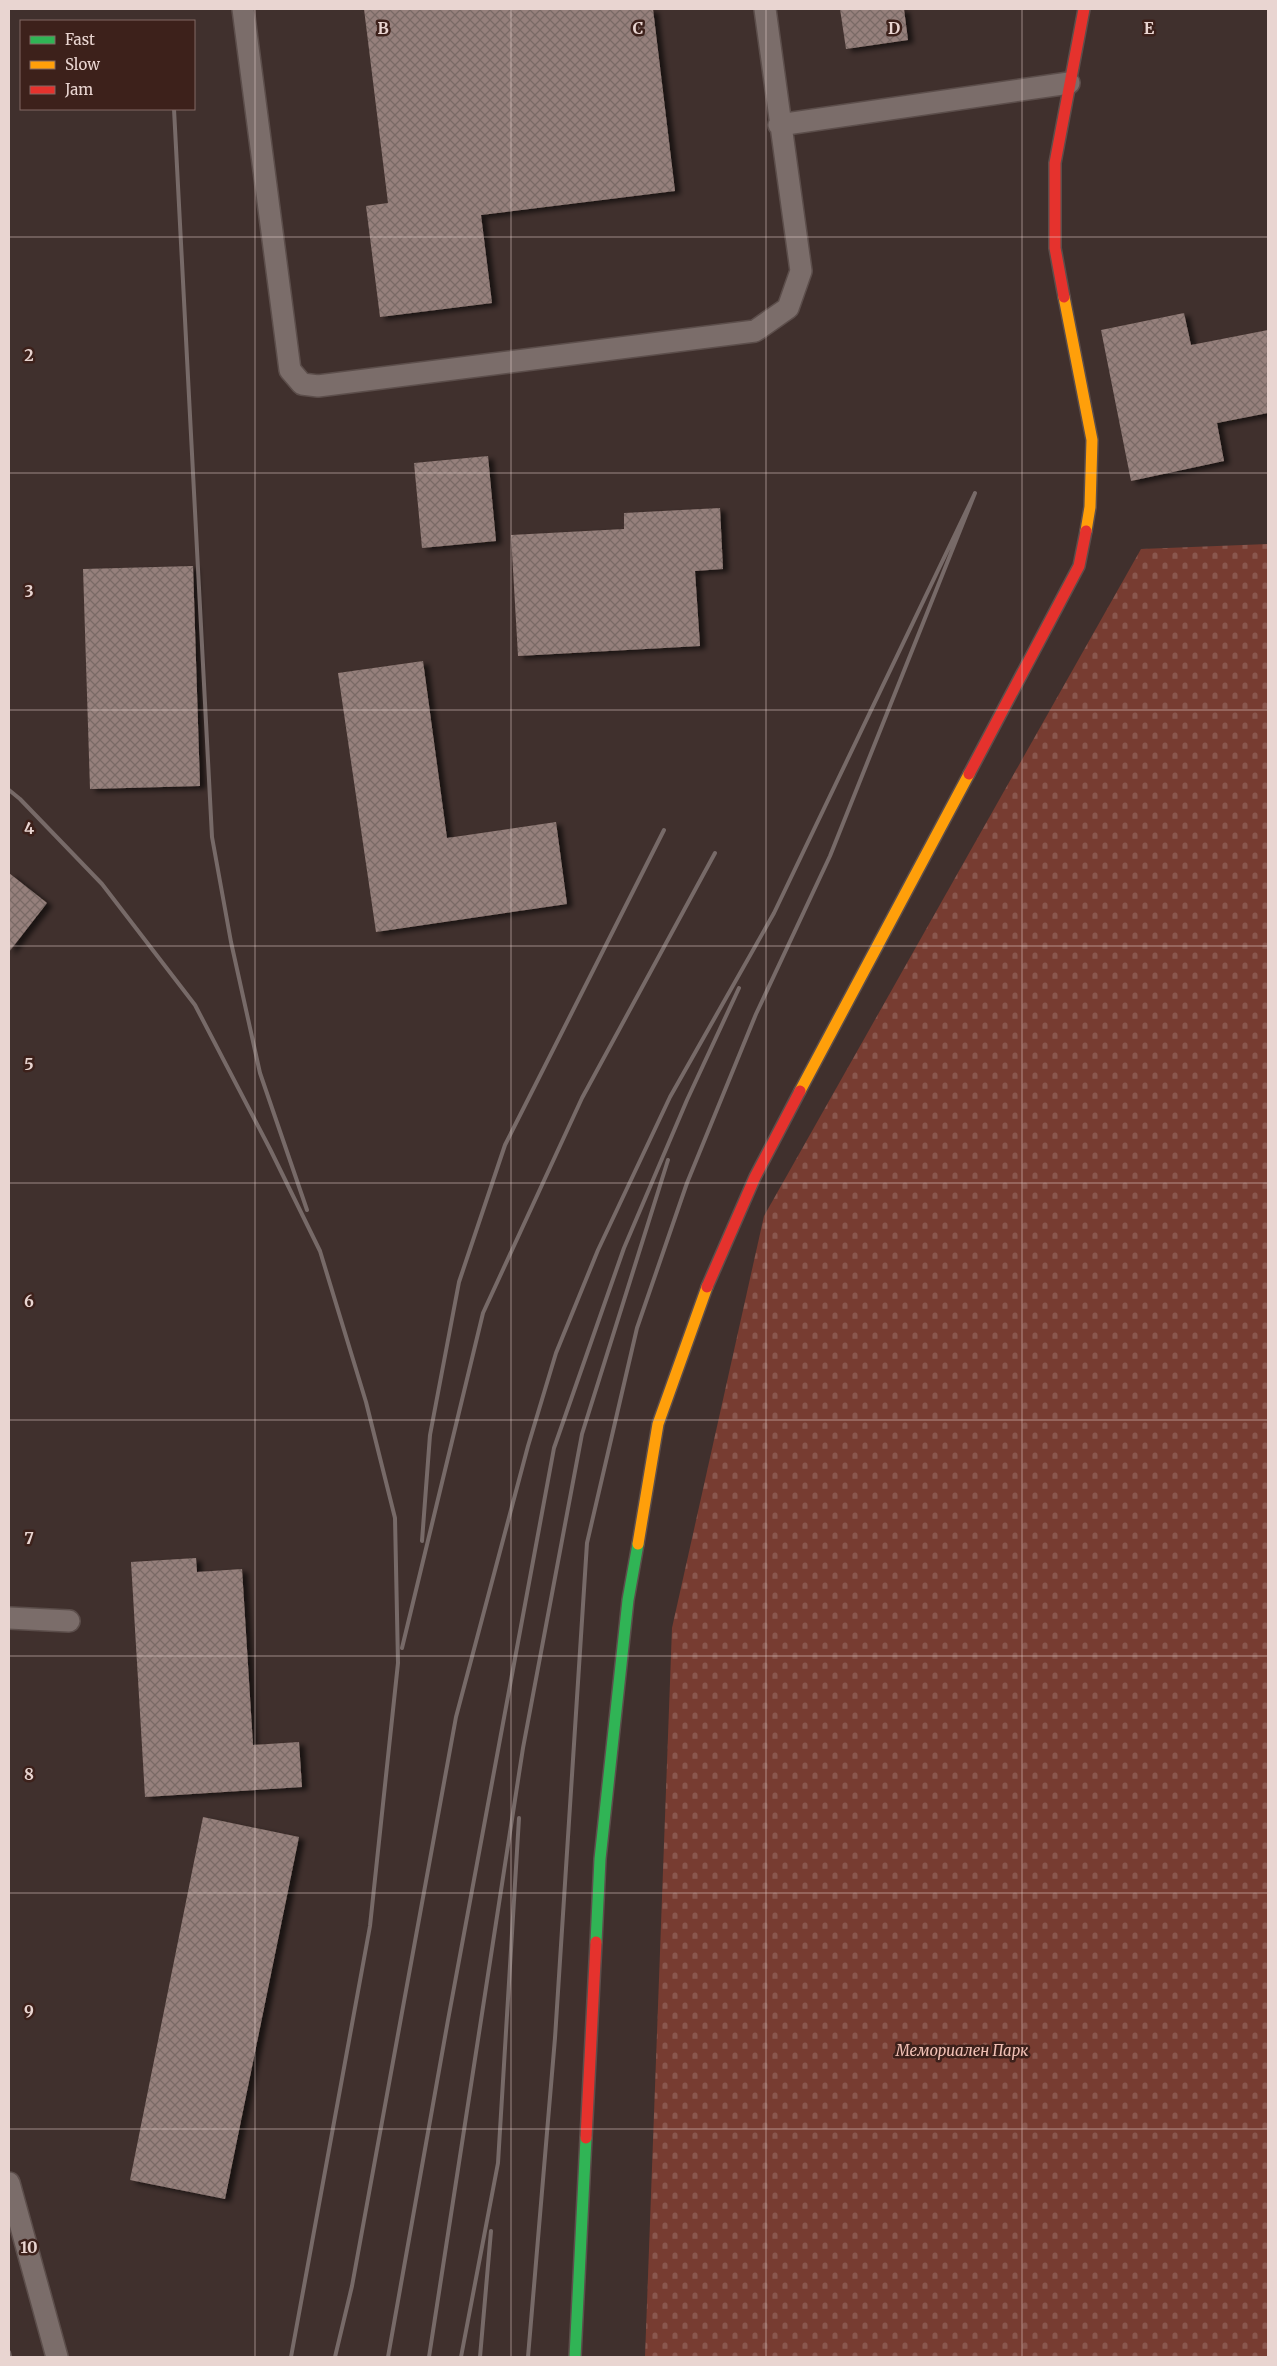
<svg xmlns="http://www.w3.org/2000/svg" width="1277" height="2366" font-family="Merriweather,serif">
<defs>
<pattern id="cemetery-stones" width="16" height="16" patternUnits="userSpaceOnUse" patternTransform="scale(1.25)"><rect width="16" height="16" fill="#773c31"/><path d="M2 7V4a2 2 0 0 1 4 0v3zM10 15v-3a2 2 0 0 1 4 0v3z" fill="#8a574e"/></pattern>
<pattern id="building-cross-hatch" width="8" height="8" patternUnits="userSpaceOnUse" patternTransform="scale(1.25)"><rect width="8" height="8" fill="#96807b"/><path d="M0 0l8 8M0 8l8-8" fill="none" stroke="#7a6a66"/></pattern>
<filter id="shadow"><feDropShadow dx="5.5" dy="3" stdDeviation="2.5" flood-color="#0009"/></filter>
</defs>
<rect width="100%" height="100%" fill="#40302d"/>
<path fill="url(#cemetery-stones)" d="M1268,544V2357H645L672,1628L764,1216L1141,549Z"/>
<path fill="url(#building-cross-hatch)" filter="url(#shadow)" d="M364,9H653L675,191L481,215L492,303L380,317L366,206L388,203Z
M840,9H904L908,40L846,49Z
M1184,313L1191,345L1268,330V413L1217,423L1224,461L1131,481L1101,330Z
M488,456L496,541L422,548L414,463Z
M720,508L723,569L695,571L700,646L518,656L511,535L624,529V513Z
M193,566L200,786L90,789L83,569Z
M423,661L447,838L556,822L567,904L376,932L338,673Z
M9,873L47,903L9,952Z
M196,1558L197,1572L242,1569L253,1745L299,1742L302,1787L145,1797L131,1562Z
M203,1817L299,1837L225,2199L130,2180Z"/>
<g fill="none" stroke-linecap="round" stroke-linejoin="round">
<defs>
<path id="lane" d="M243,9L290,370L302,384L318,386L755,331L788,308L801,271L765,9
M779,125L1069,83
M9,1618L69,1621
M9,2183L57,2357"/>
<path id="fast" d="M596,1942L600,1859L628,1600L638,1544
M575,2357L586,2138"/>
<path id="slow" d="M1064,297L1092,440L1090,507L1086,531
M800,1091L969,774
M638,1544L658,1424L707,1287"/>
<path id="jam" d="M1064,297L1055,248V163L1084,9
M969,774L1079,566L1086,531
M707,1287L755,1177L800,1091
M586,2138L596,1942"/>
</defs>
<use href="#lane" stroke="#5c4e4b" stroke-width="24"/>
<use href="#fast" stroke="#5c4e4b" stroke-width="14"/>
<use href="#slow" stroke="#5c4e4b" stroke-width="14"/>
<use href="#jam" stroke="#5c4e4b" stroke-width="14"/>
<use href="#lane" stroke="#7b6d6a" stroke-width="21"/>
<use href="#fast" stroke="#30b455" stroke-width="11"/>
<use href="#slow" stroke="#ff9f0a" stroke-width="11"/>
<use href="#jam" stroke="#e5322d" stroke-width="11"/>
<path stroke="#776a68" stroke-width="4" d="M174,109L212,837L231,942L260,1073L307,1210
M9,790L20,799L102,884L195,1005L270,1149L320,1251L366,1402L395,1518L398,1663L370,1926L291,2357
M422,1541L430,1435L459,1282L505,1145L664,830
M402,1648L483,1313L582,1098L715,853
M9,2352L10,2357
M335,2357L352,2286L456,1717L528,1446L556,1353L598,1250L670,1097L774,913L975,493L830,856L756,1014L687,1183L637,1328L587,1543L555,2038L528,2357
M388,2357L448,2020L554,1448L624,1248L687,1100L739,988
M429,2357L523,1748L582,1434L668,1160
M461,2357L498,2163L519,1818
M480,2357L491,2231"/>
</g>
<path fill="none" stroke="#e9d5d1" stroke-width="1" stroke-opacity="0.55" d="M255,9V2357M511,9V2357M766,9V2357M1022,9V2357M9,237H1268M9,473H1268M9,710H1268M9,946H1268M9,1183H1268M9,1420H1268M9,1656H1268M9,1893H1268M9,2129H1268"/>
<g text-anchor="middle" stroke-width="5" stroke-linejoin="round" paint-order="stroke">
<g font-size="15" font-style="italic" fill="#f1c0b5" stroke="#3d211b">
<text x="962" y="2056">Мемориален Парк</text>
</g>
</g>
<g font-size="16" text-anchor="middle" font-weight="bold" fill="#e9d5d1" stroke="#3d211b" stroke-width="5" stroke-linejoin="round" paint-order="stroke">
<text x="383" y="34">B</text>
<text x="638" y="34">C</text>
<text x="894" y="34">D</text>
<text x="1149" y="34">E</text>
<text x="29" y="361">2</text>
<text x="29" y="597">3</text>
<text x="29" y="834">4</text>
<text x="29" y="1070">5</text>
<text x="29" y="1307">6</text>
<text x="29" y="1544">7</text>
<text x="29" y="1780">8</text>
<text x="29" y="2017">9</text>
<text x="29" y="2253">10</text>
</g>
<rect width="1277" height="2366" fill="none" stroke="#e9d5d1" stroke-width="20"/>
<rect x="20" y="20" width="175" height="90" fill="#3d211b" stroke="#826964"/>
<rect x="30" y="36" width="25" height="8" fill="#30b455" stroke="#826964"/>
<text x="65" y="45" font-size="15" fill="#e9d5d1">Fast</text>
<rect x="30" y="61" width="25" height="8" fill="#ff9f0a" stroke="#826964"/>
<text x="65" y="70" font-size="15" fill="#e9d5d1">Slow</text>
<rect x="30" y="86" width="25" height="8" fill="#e5322d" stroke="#826964"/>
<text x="65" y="95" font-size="15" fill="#e9d5d1">Jam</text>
</svg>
